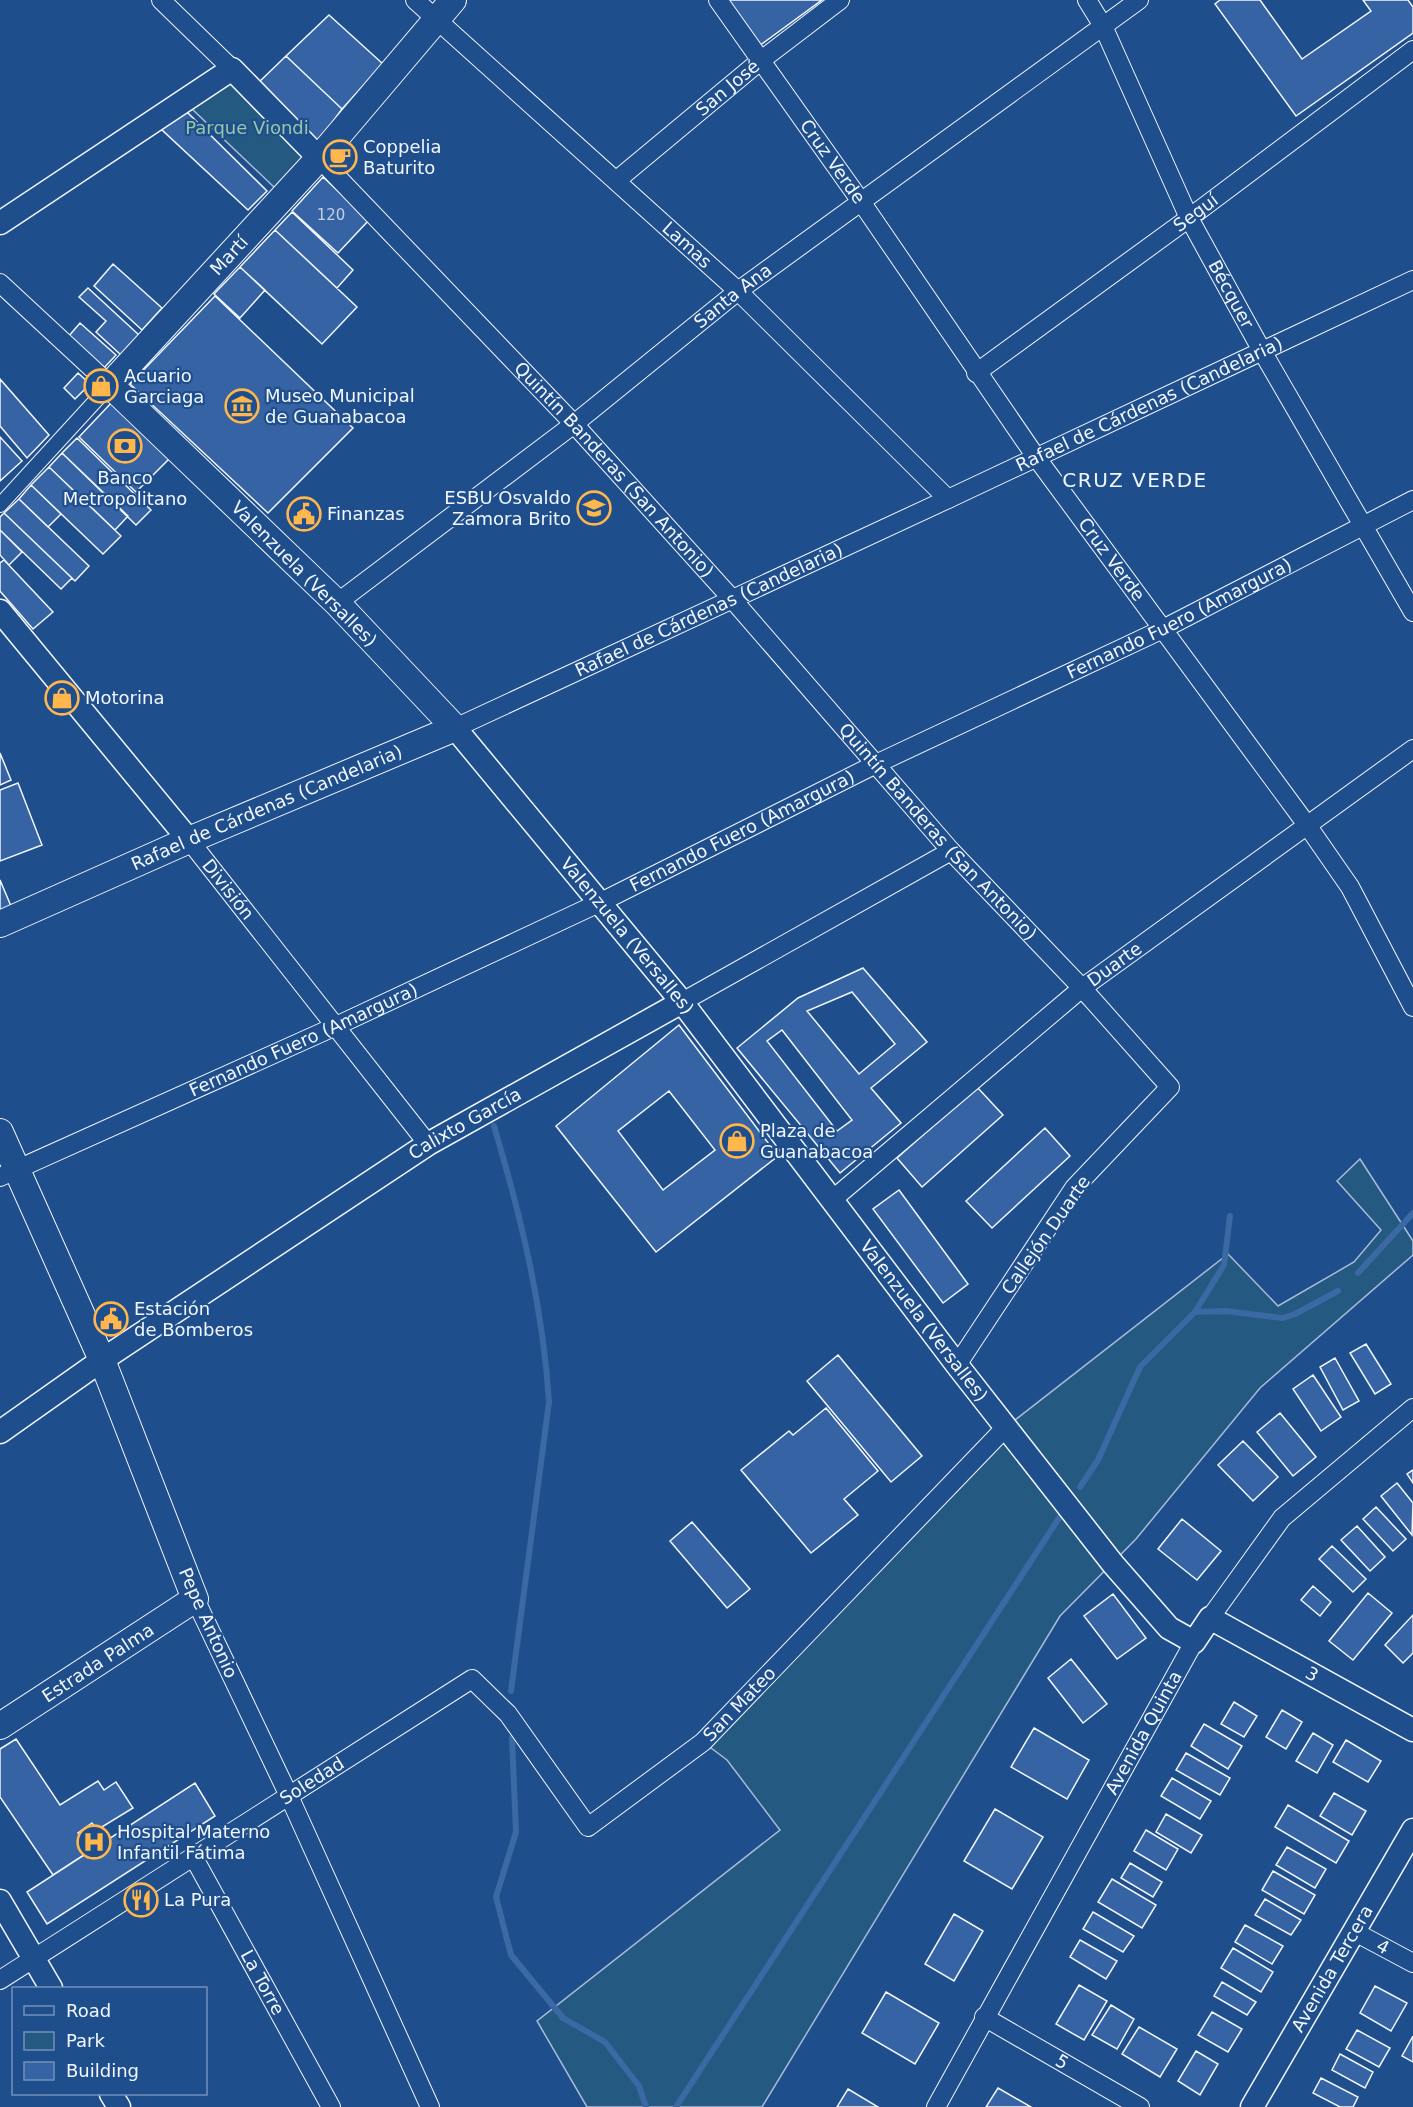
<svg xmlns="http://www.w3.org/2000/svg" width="1413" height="2107" font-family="'DejaVu Sans',sans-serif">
<rect width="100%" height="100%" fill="#1f4e8c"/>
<path fill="#245a82" stroke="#a8bbd7" stroke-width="1.5" d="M230,79L309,155L277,190L190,107Z
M1360,1159L1413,1241V1255L1260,1388L1136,1539L1060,1616L762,2107H587L537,2021L780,1830L727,1760L703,1742L1006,1427L1228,1254L1278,1306L1354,1262L1381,1230L1337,1181Z"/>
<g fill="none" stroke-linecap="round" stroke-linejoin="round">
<path stroke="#3b69a3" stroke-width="6" d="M494,1126C521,1217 543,1307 549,1402L511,1691
M1358,1273L1413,1213
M1195,1312L1226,1311L1283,1318L1295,1314L1338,1291
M1080,1487L1098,1460L1140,1367L1195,1312L1224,1265L1230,1216
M512,1738L516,1832L496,1897L511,1955L563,2018L605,2042L639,2086L646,2107
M676,2107L1059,1518"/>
</g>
<path fill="#3563a3" stroke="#f2f6ff" stroke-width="1.5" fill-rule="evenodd" d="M722,0H822L755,49Z
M1220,0H1260L1302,59L1371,11L1363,0H1408L1413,7V33L1296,116L1215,4Z
M329,15L383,64L342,109L286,56Z
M286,56L342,109L316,145L256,85Z
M187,112L267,191L248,210L161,129Z
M323,177L369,220L338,253L292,211Z
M292,212L353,270L337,288L275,230Z
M275,230L357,307L322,344L240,267Z
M113,264L162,308L142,330L94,286Z
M240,267L265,290L240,318L214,294Z
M88,288L139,335L121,355L96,332L106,321L79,297Z
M215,296L353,428L268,513L130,384Z
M80,323L116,355L103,369L68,337Z
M78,373L90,384L75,399L64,388Z
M0,379L49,435L27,458L0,426Z
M114,400L172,456L136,492L79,437Z
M0,437L22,461L0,481Z
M77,438L151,510L136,525L62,453Z
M62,453L128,516L115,530L49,467Z
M49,467L121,536L103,554L31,485Z
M31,485L61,514L48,527L19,499Z
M19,499L89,566L75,581L4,513Z
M4,513L72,578L61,589L0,530V517Z
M0,530L22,552L9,565L0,555Z
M4,560L53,612L33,629L0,591V563Z
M0,753L11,780L0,785Z
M18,783L42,845L0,861V790Z
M0,880L11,906L0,911Z
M863,968L927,1042L871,1088L901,1123L840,1173L737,1048L798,998ZM852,992L895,1044L859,1074L807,1011ZM782,1030L852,1120L837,1131L767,1041Z
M679,1025L778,1156L656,1252L556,1126ZM669,1091L715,1150L663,1190L618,1131Z
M977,1087L1003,1115L922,1187L897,1158Z
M1045,1128L1070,1156L992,1228L966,1201Z
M899,1190L968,1284L943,1303L873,1209Z
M1366,1344L1391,1384L1375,1394L1350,1353Z
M838,1355L922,1456L891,1482L807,1381Z
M1335,1358L1359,1401L1343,1410L1320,1367Z
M1313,1375L1341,1417L1321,1431L1293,1389Z
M826,1408L878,1471L844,1499L858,1515L811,1553L741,1470L789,1431L793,1435Z
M1280,1413L1316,1457L1293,1476L1257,1432Z
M1243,1441L1278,1477L1253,1501L1218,1465Z
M1413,1470V1483L1407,1474Z
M1397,1483L1413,1503L1412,1535L1381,1496Z
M1376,1507L1406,1539L1393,1551L1363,1519Z
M1182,1519L1221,1551L1197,1580L1158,1549Z
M692,1522L750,1589L727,1608L670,1541Z
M1357,1526L1385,1557L1370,1571L1341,1540Z
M1332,1546L1366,1579L1353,1592L1319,1559Z
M1313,1586L1331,1602L1320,1616L1301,1600Z
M1368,1593L1392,1613L1353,1660L1329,1641Z
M1113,1594L1146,1638L1117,1659L1084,1616Z
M1413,1615V1653L1403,1663L1385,1645Z
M1071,1659L1107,1704L1083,1723L1048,1678Z
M1234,1702L1257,1716L1244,1737L1221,1724Z
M1282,1710L1302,1722L1286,1749L1266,1737Z
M1204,1724L1242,1746L1228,1769L1191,1746Z
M1034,1728L1089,1760L1067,1799L1011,1767Z
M1313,1733L1333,1745L1317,1773L1296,1761Z
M16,1739L60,1805L98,1781L104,1790L116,1782L133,1808L97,1830L92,1823L78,1833L90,1851L53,1875L0,1797V1749Z
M1346,1740L1381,1761L1368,1782L1333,1762Z
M1186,1753L1230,1778L1220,1795L1176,1770Z
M1172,1778L1211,1801L1200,1819L1161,1796Z
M195,1783L215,1816L47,1924L27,1892Z
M1334,1793L1366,1811L1352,1835L1320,1816Z
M1288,1805L1349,1841L1336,1863L1275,1827Z
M995,1809L1043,1837L1012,1889L964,1861Z
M1166,1814L1202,1835L1191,1853L1156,1832Z
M1146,1830L1178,1849L1166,1870L1134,1851Z
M1287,1847L1326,1869L1315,1888L1276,1865Z
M1130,1863L1162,1882L1153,1897L1121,1878Z
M1273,1871L1315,1895L1304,1914L1262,1890Z
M1112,1879L1156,1905L1142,1928L1098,1902Z
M1265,1899L1301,1920L1291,1935L1255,1915Z
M1093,1912L1134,1936L1123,1952L1083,1929Z
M954,1914L983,1931L954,1981L925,1964Z
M1245,1925L1283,1946L1272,1964L1235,1942Z
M1080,1940L1117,1961L1106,1979L1070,1957Z
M1233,1948L1273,1972L1261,1992L1221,1968Z
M1222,1982L1256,2002L1247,2015L1214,1996Z
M1079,1985L1107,2001L1084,2040L1056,2024Z
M1375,1986L1407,2003L1391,2031L1360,2013Z
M886,1992L939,2023L915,2064L862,2033Z
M1111,2005L1134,2019L1117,2049L1092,2035Z
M1212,2012L1242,2029L1228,2052L1198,2035Z
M1139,2027L1177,2049L1160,2077L1122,2054Z
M1357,2030L1390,2048L1379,2067L1346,2049Z
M1413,2036V2062L1402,2056Z
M1196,2051L1218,2064L1200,2095L1178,2081Z
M1340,2054L1373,2072L1365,2088L1332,2070Z
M1321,2078L1358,2097L1353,2107H1340L1313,2093Z
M998,2088L1031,2107H986Z
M848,2089L878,2107H837Z"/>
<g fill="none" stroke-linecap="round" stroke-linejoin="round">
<defs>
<path id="pedestrian" d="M0,505L110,385"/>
<g id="minor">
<path d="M161,0L232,69"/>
<path id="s1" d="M415,0L738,291L948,499"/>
<path id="s2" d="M718,0L862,203L1036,457L1307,825L1350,887L1413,1007"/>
<path id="s3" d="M1087,0L1103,26L1189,218L1262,351L1413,612"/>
<path id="s4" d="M319,158L574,424L733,600L951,851L1082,988L1170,1087L1074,1188L957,1365"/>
<path id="s5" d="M617,180L760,61L840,0"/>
<path d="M0,283L110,385"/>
<path id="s6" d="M976,373L1189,218L1413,50"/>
<path id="s7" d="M337,603L574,424L738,291L1139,0"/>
<path id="s8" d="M455,728L948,499L1413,280"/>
<path id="s9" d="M189,840L428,1144"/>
<path d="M682,1002L951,851"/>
<path id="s10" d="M0,1177L336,1026L601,902L876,764L1163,629L1413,500"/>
<path id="s11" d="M832,1200L1082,988L1413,749"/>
<path d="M195,1599L289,1796L430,2107"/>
<path d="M1210,1618L1282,1518L1413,1408"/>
<path id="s12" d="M194,1858L331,2107"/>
<path id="s13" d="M1353,1931L1413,1963"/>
<path id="s14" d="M0,1980L472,1679L508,1714L588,1827L703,1742L1006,1427"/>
<path id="s15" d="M984,2017L1140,2107"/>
<path id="s16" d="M936,2107L1194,1642"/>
</g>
<g id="tertiary">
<path d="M0,223L232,69L319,158"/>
<path d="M0,611L189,840"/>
<path id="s17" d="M455,728L682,1002L957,1365L1113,1564L1169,1628L1194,1642L1210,1618L1413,1730"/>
<path id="s18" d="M0,1432L102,1360L428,1144L682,1002"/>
<path d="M0,1901L51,1988"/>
<path d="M111,2094L119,2107"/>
<path id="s19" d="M1252,2107L1413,1830"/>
</g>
<g id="secondary">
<path id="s20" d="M0,924L189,840L455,728L337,603L110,385L319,158L453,0"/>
<path d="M0,1132L102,1360L195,1599L0,1726"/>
</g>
</defs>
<use href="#pedestrian" stroke="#f2f6ff" stroke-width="16"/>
<use href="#minor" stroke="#f2f6ff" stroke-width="20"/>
<use href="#tertiary" stroke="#f2f6ff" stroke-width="25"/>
<use href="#secondary" stroke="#f2f6ff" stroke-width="28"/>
<use href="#pedestrian" stroke="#1f4e8c" stroke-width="14"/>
<use href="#minor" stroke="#1f4e8c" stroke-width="18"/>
<use href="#tertiary" stroke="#1f4e8c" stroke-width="22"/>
<use href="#secondary" stroke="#1f4e8c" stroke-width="26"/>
</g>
<defs>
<symbol id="cafe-ring" viewBox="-11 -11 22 22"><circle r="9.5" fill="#1f4e8c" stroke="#ffb74d" stroke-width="1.5"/><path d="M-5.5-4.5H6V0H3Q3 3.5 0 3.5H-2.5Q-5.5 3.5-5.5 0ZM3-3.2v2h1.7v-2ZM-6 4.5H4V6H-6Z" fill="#ffb74d"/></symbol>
<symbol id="shop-ring" viewBox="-11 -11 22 22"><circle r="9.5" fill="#1f4e8c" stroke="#ffb74d" stroke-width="1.5"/><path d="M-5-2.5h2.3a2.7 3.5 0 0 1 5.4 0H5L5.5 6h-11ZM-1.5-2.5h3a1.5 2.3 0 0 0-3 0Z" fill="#ffb74d"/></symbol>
<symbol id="museum-ring" viewBox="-11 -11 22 22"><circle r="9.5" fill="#1f4e8c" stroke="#ffb74d" stroke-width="1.5"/><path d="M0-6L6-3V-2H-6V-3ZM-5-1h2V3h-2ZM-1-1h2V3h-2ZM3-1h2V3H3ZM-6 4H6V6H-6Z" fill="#ffb74d"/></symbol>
<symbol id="bank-ring" viewBox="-11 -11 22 22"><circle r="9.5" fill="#1f4e8c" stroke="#ffb74d" stroke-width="1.5"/><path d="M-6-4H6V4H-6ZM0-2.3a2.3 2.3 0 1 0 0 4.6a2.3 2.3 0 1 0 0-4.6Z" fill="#ffb74d"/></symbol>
<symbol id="school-ring" viewBox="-11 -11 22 22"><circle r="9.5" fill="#1f4e8c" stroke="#ffb74d" stroke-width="1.5"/><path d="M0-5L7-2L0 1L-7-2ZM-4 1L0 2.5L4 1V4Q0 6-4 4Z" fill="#ffb74d"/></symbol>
<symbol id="civic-ring" viewBox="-11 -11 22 22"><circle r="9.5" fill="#1f4e8c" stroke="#ffb74d" stroke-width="1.5"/><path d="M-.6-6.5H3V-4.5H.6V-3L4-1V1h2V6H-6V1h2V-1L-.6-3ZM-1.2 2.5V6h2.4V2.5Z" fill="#ffb74d"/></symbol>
<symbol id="hospital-ring" viewBox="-11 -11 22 22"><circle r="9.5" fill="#1f4e8c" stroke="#ffb74d" stroke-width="1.5"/><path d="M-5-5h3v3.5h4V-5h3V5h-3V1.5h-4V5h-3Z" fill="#ffb74d"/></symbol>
<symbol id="restaurant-ring" viewBox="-11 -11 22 22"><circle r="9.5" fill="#1f4e8c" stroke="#ffb74d" stroke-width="1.5"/><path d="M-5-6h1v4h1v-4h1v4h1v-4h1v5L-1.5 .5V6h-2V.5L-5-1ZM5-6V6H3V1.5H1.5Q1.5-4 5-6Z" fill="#ffb74d"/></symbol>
</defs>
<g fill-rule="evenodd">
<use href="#cafe-ring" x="321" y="138" width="38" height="38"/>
<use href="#shop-ring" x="82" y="367" width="38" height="38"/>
<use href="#museum-ring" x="223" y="387" width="38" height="38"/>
<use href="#bank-ring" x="106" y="427" width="38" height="38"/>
<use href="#school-ring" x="575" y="489" width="38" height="38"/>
<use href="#civic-ring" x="285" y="495" width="38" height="38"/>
<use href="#shop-ring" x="43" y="679" width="38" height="38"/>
<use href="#shop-ring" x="718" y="1122" width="38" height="38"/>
<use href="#civic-ring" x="92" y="1300" width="38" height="38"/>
<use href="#hospital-ring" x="75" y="1823" width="38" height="38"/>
<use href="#restaurant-ring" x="122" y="1881" width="38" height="38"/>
</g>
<g text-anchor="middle" stroke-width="4.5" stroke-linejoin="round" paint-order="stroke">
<g font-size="15" fill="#c3d1e8">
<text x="331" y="220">120</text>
</g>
<g font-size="18" fill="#f2f6ff" stroke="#1f4e8c">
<text dy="6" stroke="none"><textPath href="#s5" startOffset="144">San José</textPath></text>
<text dy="6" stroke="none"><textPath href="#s2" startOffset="198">Cruz Verde</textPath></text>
<text dy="6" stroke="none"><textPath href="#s6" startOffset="272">Seguí</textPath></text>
<text dy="6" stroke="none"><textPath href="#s1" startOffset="366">Lamas</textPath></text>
<text dy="6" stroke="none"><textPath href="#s20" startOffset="1158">Martí</textPath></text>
<text dy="6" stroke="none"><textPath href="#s3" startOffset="328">Bécquer</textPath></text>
<text dy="6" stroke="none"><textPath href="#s7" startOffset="501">Santa Ana</textPath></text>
<text dy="6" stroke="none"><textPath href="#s8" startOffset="766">Rafael de Cárdenas (Candelaria)</textPath></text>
<text dy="6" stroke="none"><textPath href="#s4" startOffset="429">Quintín Banderas (San Antonio)</textPath></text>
<text dy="6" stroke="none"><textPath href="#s2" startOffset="684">Cruz Verde</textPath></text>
<text transform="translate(304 574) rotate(45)" y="6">Valenzuela (Versalles)</text>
<text dy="6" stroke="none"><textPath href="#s8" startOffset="280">Rafael de Cárdenas (Candelaria)</textPath></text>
<text dy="6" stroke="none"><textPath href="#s10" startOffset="1305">Fernando Fuero (Amargura)</textPath></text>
<text dy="6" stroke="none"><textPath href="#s20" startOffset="291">Rafael de Cárdenas (Candelaria)</textPath></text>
<text dy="6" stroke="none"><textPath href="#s10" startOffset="819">Fernando Fuero (Amargura)</textPath></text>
<text dy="6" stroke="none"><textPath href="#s4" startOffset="915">Quintín Banderas (San Antonio)</textPath></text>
<text dy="6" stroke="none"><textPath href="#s9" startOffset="63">División</textPath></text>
<text dy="6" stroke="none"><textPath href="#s17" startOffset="270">Valenzuela (Versalles)</textPath></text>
<text dy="6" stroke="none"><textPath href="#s11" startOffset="368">Duarte</textPath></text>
<text dy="6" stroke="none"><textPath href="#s10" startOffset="333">Fernando Fuero (Amargura)</textPath></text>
<text dy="6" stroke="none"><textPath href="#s18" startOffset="558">Calixto García</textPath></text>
<text transform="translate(1046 1235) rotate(-55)" y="6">Callejón Duarte</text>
<text dy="6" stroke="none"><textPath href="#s17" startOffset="756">Valenzuela (Versalles)</textPath></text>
<text transform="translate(208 1623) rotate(66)" y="6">Pepe Antonio</text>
<text transform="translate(98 1663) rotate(-33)" y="6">Estrada Palma</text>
<text dy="6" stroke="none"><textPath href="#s17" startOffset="1323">3</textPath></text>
<text dy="6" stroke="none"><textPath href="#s14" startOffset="944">San Mateo</textPath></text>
<text dy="6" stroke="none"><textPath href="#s16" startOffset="428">Avenida Quinta</textPath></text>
<text dy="6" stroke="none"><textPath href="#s14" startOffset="370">Soledad</textPath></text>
<text dy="6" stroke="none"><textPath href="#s13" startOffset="34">4</textPath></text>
<text dy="6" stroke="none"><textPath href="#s19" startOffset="160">Avenida Tercera</textPath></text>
<text dy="6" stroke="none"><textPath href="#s12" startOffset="142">La Torre</textPath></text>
<text dy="6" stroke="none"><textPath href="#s15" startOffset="90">5</textPath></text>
</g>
<g font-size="18" fill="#97c8a6" stroke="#1f4e8c">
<text x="247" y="134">Parque Viondi</text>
</g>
<g font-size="18" fill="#f2f6ff" stroke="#1f4e8c" text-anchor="start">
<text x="363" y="153">Coppelia<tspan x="363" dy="21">Baturito</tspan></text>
<text x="124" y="382">Acuario<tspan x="124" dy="21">Garciaga</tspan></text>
<text x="265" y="402">Museo Municipal<tspan x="265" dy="21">de Guanabacoa</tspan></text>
<text x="125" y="484" text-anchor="middle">Banco<tspan x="125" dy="21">Metropolitano</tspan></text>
<text x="571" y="504" text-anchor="end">ESBU Osvaldo<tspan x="571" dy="21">Zamora Brito</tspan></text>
<text x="327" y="520">Finanzas</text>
<text x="85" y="704">Motorina</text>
<text x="760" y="1137">Plaza de<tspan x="760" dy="21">Guanabacoa</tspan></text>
<text x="134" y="1315">Estación<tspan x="134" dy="21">de Bomberos</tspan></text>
<text x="117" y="1838">Hospital Materno<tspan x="117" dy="21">Infantil Fátima</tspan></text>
<text x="164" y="1906">La Pura</text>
</g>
<g font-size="20" letter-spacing="1.5" fill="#f2f6ff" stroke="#1f4e8c">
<text x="1135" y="487">CRUZ VERDE</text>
</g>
</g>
<rect x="12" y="1987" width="195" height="108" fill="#1f4e8c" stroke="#7391ba" stroke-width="1.5"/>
<rect x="24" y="2006" width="30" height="9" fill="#1f4e8c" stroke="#7391ba" stroke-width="1.5"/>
<text x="66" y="2017" font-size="18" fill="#f2f6ff">Road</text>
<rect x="24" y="2032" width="30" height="18" fill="#245a82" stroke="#7391ba" stroke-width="1.5"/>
<text x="66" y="2047" font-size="18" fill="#f2f6ff">Park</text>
<rect x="24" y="2062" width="30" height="18" fill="#3563a3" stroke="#7391ba" stroke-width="1.5"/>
<text x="66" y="2077" font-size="18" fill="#f2f6ff">Building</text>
</svg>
